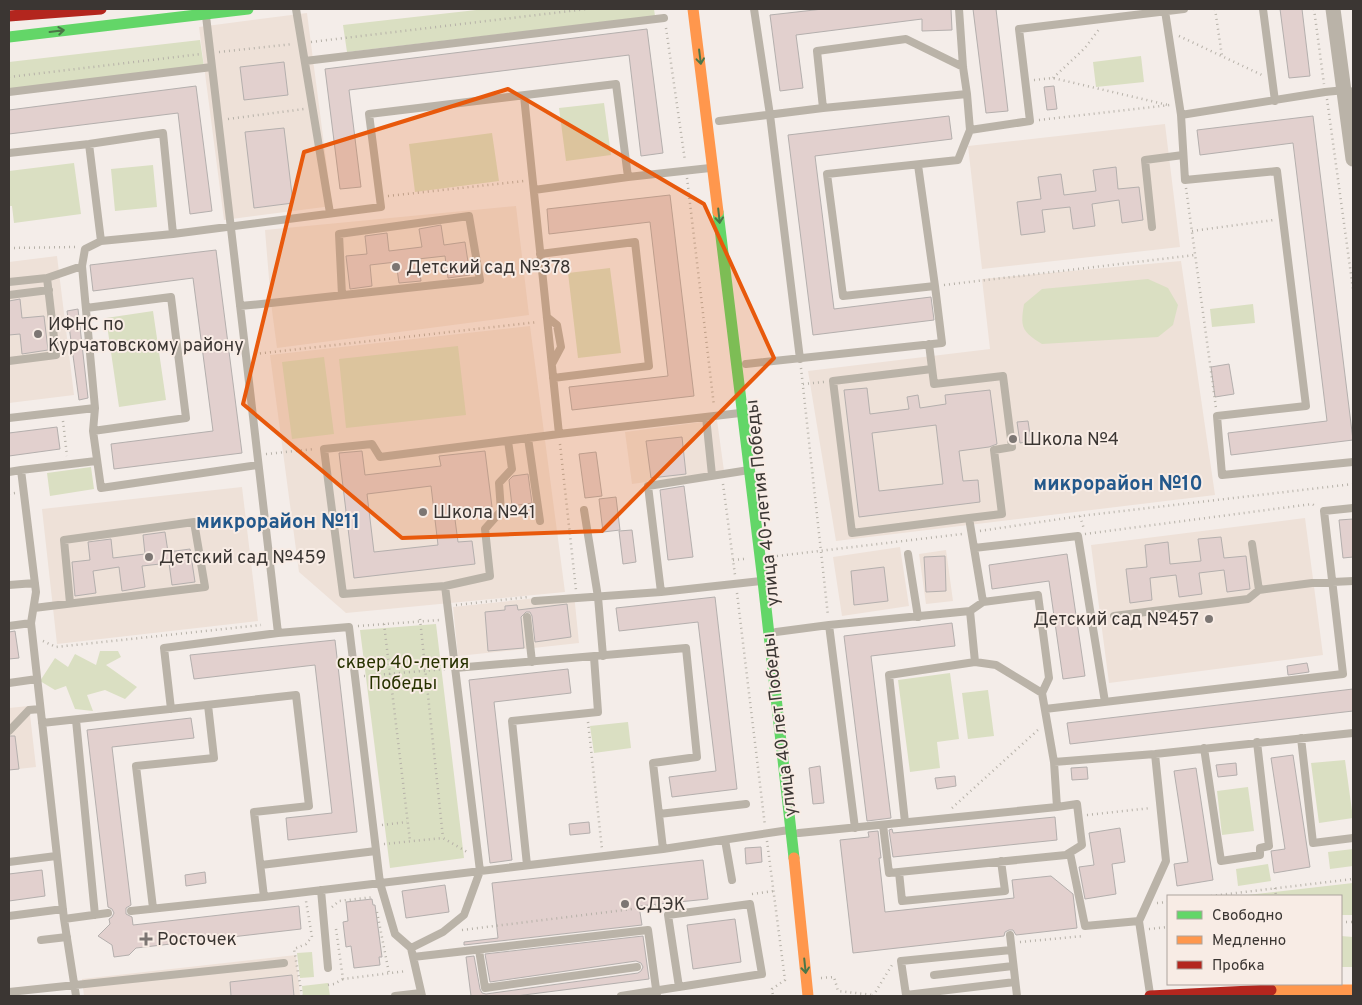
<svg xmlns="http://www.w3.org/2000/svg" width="1362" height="1005" font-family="Overpass,sans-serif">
<rect width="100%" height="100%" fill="#f4ede9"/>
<path fill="#eee1d8" d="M307,13L332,206L224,220L199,27Z
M1165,124L1180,247L982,269L968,146Z
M516,206L529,315L277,348L271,303L265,230Z
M57,256L74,395L9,403V262Z
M1181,261L1215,495L836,541L808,371L990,349L982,279Z
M530,326L565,592L346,613L299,572L270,355Z
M717,420L724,471L632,484L625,432Z
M242,487L258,621L57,644L42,509Z
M1305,518L1323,655L1109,683L1091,545Z
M900,547L909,606L842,616L833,557Z
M946,550L953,601L926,604L919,554Z
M574,594L579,643L458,656L453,607Z
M29,706L36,767L9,770V708Z
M296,955L300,996H84L82,979Z"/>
<path fill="#dadfc2" d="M485,9H654L655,16L347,52L343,25Z
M200,40L204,67L9,90V62Z
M1141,56L1144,82L1096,87L1093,62Z
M604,103L611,155L566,161L559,108Z
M492,133L499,181L415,192L409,144Z
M74,163L81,214L14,223L12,206H9V171Z
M153,165L157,207L115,211L111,169Z
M610,268L621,353L578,358L568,273Z
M1148,279L1168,288L1178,305L1173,325L1158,337L1042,344C1022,331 1020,328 1024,304L1042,289Z
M1253,304L1255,323L1212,327L1210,309Z
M153,311L166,400L119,407L106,318Z
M458,346L466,415L346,428L339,359Z
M324,357L334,434L292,439L282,362Z
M91,467L94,489L50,496L47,473Z
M436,624L464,858L390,868L360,630Z
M100,651H118L121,657L106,665L137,687L125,699L105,690L87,695L93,711L75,709L66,686L55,690L40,681L55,658L68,667L75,654L96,665Z
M950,673L959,739L937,742L940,768L910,772L898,680Z
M988,690L994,736L968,739L962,693Z
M628,722L631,748L594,753L590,726Z
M1345,760L1353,818L1319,823L1311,763Z
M1248,787L1254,831L1222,835L1217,791Z
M1353,849V866L1330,869L1328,852Z
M1268,864L1271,881L1238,886L1236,869Z
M1353,883V915H1341V896H1238Z
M1341,936L1353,937V967H1341Z
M312,952L314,977L300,978L297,953Z
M328,983L330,996H303L302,986Z"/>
<path fill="#e2d0ce" stroke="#b4afad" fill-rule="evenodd" d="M823,9H951L952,30L922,31V19L796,35L803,88L780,91L770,15Z
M973,9H996L1008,111L986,113Z
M1280,9H1302L1310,76L1289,78Z
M647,29L663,153L641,156L629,55L349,90L361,187L340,189L325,69Z
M284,62L288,95L244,100L240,67Z
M196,86L212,211L190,214L178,113L9,134V110Z
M1054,86L1057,109L1047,110L1044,87Z
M949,116L952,139L815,156L834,309L931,297L934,320L813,335L788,135Z
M1313,116L1353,440L1231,455L1228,433L1327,421L1293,143L1200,155L1197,130Z
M284,128L293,203L254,208L245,132Z
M1116,167L1118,189L1139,187L1143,220L1122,223L1119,200L1092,204L1095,226L1073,229L1070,207L1042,210L1045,232L1021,235L1017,202L1041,199L1038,177L1061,174L1064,195L1096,191L1093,170Z
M670,195L694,396L572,410L569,387L668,376L650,222L549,234L547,209Z
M441,225L444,245L465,242L470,275L448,278L445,256L418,259L421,281L399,283L396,262L370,265L372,286L350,289L346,256L367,254L365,236L387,233L389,251L422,247L419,229Z
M216,250L242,453L114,469L111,444L213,431L193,278L93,291L90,265Z
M20,299L22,318L44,316L48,350L22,354L20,334L9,335V301Z
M78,309L88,398L79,400L67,311Z
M1229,364L1234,394L1215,397L1211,367Z
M867,388L870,414L909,409L907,397L918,395L920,408L946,404L945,395L990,390L997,444L989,447L959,451L963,481L978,480L980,502L859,517L844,390ZM936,425L943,484L879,491L872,433Z
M1028,421L1031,441L1020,443L1017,422Z
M57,427L60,449L9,456V433Z
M682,437L686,474L651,478L646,441Z
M362,451L365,475L441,466L439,456L485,451L492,507L454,512L458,542L472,541L475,564L354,578L339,453ZM431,486L438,545L374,552L367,494Z
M596,452L602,496L585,498L579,454Z
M528,474L532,503L512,506L509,480L513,476Z
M684,486L693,557L668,560L660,490Z
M616,497L620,530L603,532L599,499Z
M1353,519V557L1343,558L1339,520Z
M632,530L636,562L623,564L619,531Z
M165,532L168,552L190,549L195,582L172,585L169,563L142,566L145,587L122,591L119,567L93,571L96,593L75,596L72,562L90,560L88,542L111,539L113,558L145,554L143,535Z
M1221,537L1224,558L1246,556L1250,589L1227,592L1224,570L1199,573L1202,594L1179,597L1176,575L1150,578L1152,600L1130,603L1126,569L1147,567L1145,545L1168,542L1170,564L1201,561L1198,539Z
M1067,554L1085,676L1063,679L1049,581L992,589L989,565Z
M945,556L946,591L926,592L924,557Z
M884,567L888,601L854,605L851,571Z
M715,597L737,789L672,797L669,777L716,771L698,622L619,631L616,608Z
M567,604L571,637L535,642L532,616L530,612H526L521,617L524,648L488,651L485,612L505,610V606L517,605L518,610Z
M952,623L955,646L871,656L891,818L867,821L844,636Z
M15,631L19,658L9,659V632Z
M335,640L357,832L288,840L286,818L332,813L315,665L194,679L190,655Z
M1307,663L1309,672L1288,675L1287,666Z
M568,669L571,693L494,702L512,860L490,863L469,680Z
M1353,689V711L1070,744L1067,723Z
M191,718L194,738L112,747L131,905L126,908V914L132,917L133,925L299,906L301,929L136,948L129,955L114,957L112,945L98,936L110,924L109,919L112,917L114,913L112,909L108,907L87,730Z
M9,736H15L19,769L9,770Z
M1293,755L1310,867L1274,873L1271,851L1285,849L1271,758Z
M1236,763L1237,775L1218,777L1216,765Z
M820,766L824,803L813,804L809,768Z
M1087,767L1088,779L1072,780L1071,768Z
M1196,768L1213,880L1177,886L1174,864L1188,862L1174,771Z
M955,776L956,786L937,789L935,778Z
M1055,817L1057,840L893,857L889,830L892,829L893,833Z
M589,822L590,833L570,835L569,824Z
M1120,828L1125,862L1112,864L1116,894L1085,899L1079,867L1094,865L1089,833Z
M878,831L881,858H879L885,912L1014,898L1012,880L1051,876L1073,894L1077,928L1016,935L1013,930H1009L1005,932L1004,936L853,953L840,840L869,837L868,832Z
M761,847L762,862L746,864L745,848Z
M703,860L708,899L639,906L642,925L464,945V942L498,938L492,883Z
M42,870L45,896L9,901V874Z
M205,872L206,883L186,886L185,875Z
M445,885L449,912L406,918L402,891Z
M372,899L373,905H375L382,957H379L380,965L354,968L351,946L346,947L343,922L348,921L346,902Z
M735,919L741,962L693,969L687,925Z
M643,936L649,979L516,996H471L466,957L474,956L480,989L482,993L486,994L638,973L641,971L643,967L641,963L636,961L490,982L485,954Z
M292,975L294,996H231L230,982Z"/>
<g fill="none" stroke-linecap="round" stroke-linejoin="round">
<path stroke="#b6b1a8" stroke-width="2.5" stroke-dasharray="1 4" stroke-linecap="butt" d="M1215,9L1222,56
M1314,9L1324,84
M666,28L685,161
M1179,36L1262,75
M311,42L587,9
M219,52L293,44
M9,77L201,54
M1053,78L1085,48L1100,28
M1034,80L1053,78L1168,105
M1327,99L1353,289
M228,119L304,109
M1039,120L1170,105
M687,178L714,406
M1186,188L1216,408
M388,196L524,181
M1192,231L1274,220
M9,248L77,247
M944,285L1195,255
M255,354L538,322
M801,368L828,616
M803,384L824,382
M63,421L67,456
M560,444L576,590
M266,454L315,449
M723,484L735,575
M9,494L15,493
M1080,516L1084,529
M980,531L1080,516L1353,484
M1085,534L1312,504L1317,507
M777,556L962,534
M733,560L744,559
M737,593L765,826
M456,605L528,597
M420,619L443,838
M384,624L410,841
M358,626L440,620
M43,641L56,647L261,625
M364,676L446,669
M588,722L602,849
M952,808L1039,729
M1087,815L1151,808
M382,825L407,822
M767,841L785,980L772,989L773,996
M384,844L443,838L469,853
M1275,888L1276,896
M752,894L774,891
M1211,896L1353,879
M1157,903L1168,902
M332,907L339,901L374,897
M377,912L389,973
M1341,922H1353
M336,929L343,979L407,971
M1149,929L1168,927
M462,930L665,905
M1020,942L1084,936
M821,978L834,977L838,991L873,995
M328,985L334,984L343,979
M302,996L294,949L306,944L312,937L306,901
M873,996L892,965"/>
<path stroke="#bab3a8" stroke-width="8" d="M296,9L330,213
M754,9L770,115L800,359
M1263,9L1275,101
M1165,11L1181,115L1185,180L1277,171L1306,406L1217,416L1222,475L1353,462
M206,16L246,356L278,633
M305,61L664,18
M9,92L212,67
M524,96L559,434L740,413
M823,108L817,51L906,39L963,67
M1181,115L1325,92L1345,90L1353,92
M719,121L823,108L967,94
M970,130L1030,121L1019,29L1184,9
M89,144L101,241
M9,153L89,144L163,133L173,234
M918,165L935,286
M534,190L628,177L710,168
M1152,227L1145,160L1183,155
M540,254L635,242L649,366L553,378
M47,278L82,266
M9,282L47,278L56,355L9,361
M9,295L49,290
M240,306L271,303L480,280L469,216L339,234L342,295
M86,308L171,297L186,418L93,431
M547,317L557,325L561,347L552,364
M929,344L934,384L1003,376L1012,447L994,450L1002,514L969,518
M746,364L942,343L935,286L843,296L827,174L958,160L970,130L967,94L963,67L959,9
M932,369L833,381L852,533L969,518L983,602
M706,417L712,475
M9,418L95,408
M528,438L540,521
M508,441L512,469L499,483L501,511L485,529L490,576L445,586L343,594L324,449L372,444L380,457L544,436L559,434
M258,465L101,488L93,431L95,408L82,266L85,249L101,241L173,234L381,207L369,114L616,84L628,177
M9,472L21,470
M584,510L598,597L603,656
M1252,544L1259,590
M974,548L1078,536L1105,702
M908,554L918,617
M9,585L35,583
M661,592L648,486L749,470
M535,601L661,592L761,581
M34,608L205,587L194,522L64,540L70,603
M970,611L983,602L1038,595L1049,678L1042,693
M1114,616L1248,599L1259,590L1312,583L1353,581
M527,617L532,662
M829,625L855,828
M9,626L31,623
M776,632L829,625L970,611L975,662L996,665L1042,693L1054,762
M455,668L686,648L697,757L653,763L663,849
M9,683L37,679
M171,709L164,648L278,633L349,627L380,883L395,934L411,948L422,996
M1045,709L1343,674L1324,511L1353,508
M76,720L95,915
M42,723L296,695L309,806L254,812L264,897
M9,731L29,710L40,709
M1301,738L1313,843L1353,838
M1204,748L1221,861L1260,855V848L1269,846L1257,742
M659,814L746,804
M905,822L889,675L975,662
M883,825L889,873L1066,855L1082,845L1077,804L1057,807
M799,833L1057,807L1054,762L1155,754L1353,733
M725,840L732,880
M1070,853L1085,926L1139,921
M9,862L56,856
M261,865L376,851
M527,865L512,721L598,712L594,657
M899,872L902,901L1005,891L1001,861
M321,890L328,968
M153,908L136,766L214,758L208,705
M131,911L264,897L663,849L789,830
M9,916L63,909
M64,919L108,913
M1010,935L1017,996
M41,940L67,937
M411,948L443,932L464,915L480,871L445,586
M479,950L485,988L637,967
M1011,950L901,961L906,995L1015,982
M413,957L648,930L657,996
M934,975L1013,966
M9,992L284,963
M1150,994L1139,921L1166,861L1155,754
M76,996L64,919L31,623L36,592L21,470L96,461
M395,996L421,993
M621,996L762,974L750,904L668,915L679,987"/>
<path stroke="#bab3a8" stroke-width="15" d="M1333,9L1353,159"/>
<path stroke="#63d668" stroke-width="11" d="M9,37L248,9
M718,212L763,581L794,858"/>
<path stroke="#ff974d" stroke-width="11" d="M693,9L718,212
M794,858L808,996
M1271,990H1353"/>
<path stroke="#b3261e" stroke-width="11" d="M9,16L101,9
M1150,996L1271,990"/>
</g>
<defs><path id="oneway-shaft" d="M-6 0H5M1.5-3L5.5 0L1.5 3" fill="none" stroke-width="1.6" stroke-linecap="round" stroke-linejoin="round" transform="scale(1.25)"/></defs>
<g stroke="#4b7648">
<use href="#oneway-shaft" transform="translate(57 31) rotate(-7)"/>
<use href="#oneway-shaft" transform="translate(700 57) rotate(83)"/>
<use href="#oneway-shaft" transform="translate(719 216) rotate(84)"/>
<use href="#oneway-shaft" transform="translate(805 966) rotate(84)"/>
</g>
<path fill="#e8590c" fill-opacity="0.2" stroke="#e8590c" stroke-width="4" stroke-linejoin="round" d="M508,89L704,204L774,358L602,531L402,538L243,404L304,152Z"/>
<g fill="#7c7673" stroke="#f8ece5" stroke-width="2">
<circle cx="396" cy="267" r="5"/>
<circle cx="38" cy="334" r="5"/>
<circle cx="1013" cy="439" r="5"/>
<circle cx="423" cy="512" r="5"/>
<circle cx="149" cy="557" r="5"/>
<circle cx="1209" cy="619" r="5"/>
<circle cx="625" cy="904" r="5"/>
<path d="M143.5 931.5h5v5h5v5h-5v5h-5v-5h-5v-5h5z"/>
</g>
<g text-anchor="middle" stroke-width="4" stroke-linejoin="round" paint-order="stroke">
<g font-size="18" fill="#3b3633" stroke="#f8ece5" text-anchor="start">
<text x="406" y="273">Детский сад №378</text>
<text x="48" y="330">ИФНС по<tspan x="48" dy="21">Курчатовскому району</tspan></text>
<text x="1023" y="445">Школа №4</text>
<text x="433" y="518">Школа №41</text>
<text x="159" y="563">Детский сад №459</text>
<text x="1199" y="625" text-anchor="end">Детский сад №457</text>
<text x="635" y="910">СДЭК</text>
<text x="157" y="945">Росточек</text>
</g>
<g font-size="18" fill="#3b3633" stroke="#f8ece5">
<text transform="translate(762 503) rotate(-96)" y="6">улица 40-летия Победы</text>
<text transform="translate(779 725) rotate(-97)" y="6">улица 40 лет Победы</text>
</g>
<g font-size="18" fill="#283200" stroke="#f8ece5">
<text x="403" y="668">сквер 40-летия<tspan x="403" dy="21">Победы</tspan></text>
</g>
<g font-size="20" font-weight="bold" fill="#23588b" stroke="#f8ece5">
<text x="1118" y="490">микрорайон №10</text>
<text x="278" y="528">микрорайон №11</text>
</g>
</g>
<rect width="1362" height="1005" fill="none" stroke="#3b3633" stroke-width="20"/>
<rect x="1167" y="895" width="175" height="90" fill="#f8ece5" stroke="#aca39e"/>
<rect x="1177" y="911" width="25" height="8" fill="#63d668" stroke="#aca39e"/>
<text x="1212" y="920" font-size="15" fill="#3b3633">Свободно</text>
<rect x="1177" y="936" width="25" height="8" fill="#ff974d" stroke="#aca39e"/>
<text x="1212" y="945" font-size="15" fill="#3b3633">Медленно</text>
<rect x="1177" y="961" width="25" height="8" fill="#b3261e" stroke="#aca39e"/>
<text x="1212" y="970" font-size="15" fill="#3b3633">Пробка</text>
</svg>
